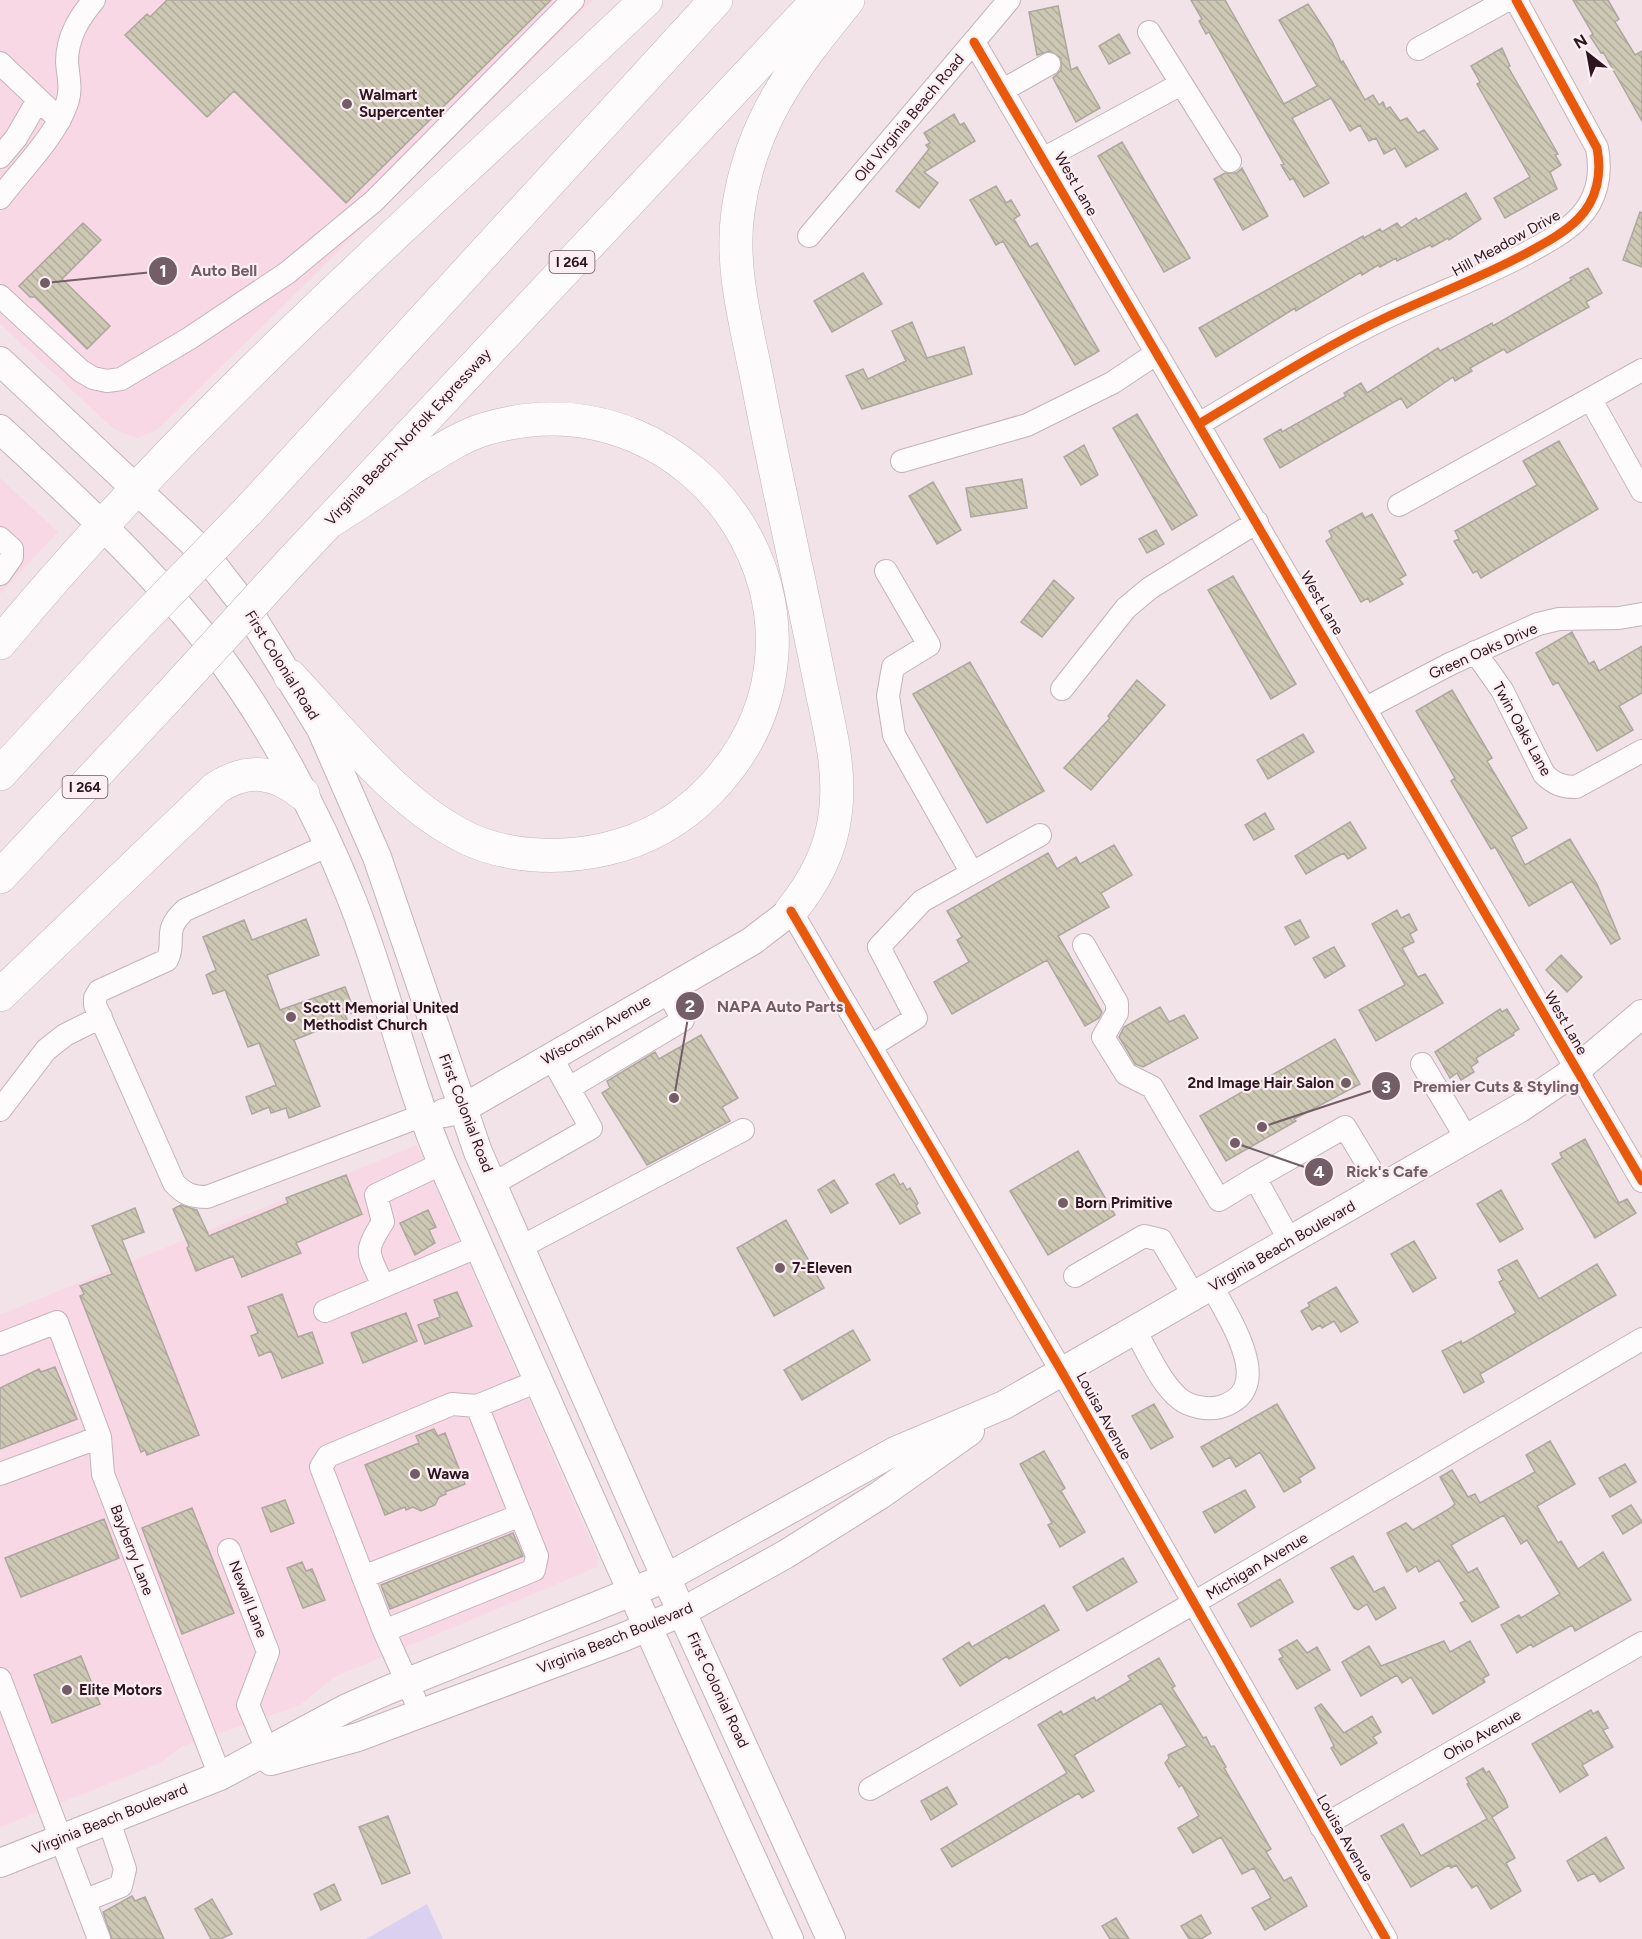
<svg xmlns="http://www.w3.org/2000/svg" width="1642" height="1939" font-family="Figtree,sans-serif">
<defs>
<pattern id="building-back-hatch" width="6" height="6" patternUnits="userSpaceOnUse" patternTransform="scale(1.5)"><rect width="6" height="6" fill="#cdc8b4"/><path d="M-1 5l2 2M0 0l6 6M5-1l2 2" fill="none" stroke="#b0ab9a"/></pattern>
</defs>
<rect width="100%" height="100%" fill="#f2e3e8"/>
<path fill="#f8d8e4" d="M0,0H593L157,430L137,438L114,429L0,324Z
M0,478L58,532L0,594Z
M417,1145L598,1558L597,1567L334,1677L300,1705L183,1746L160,1763L0,1827V1315Z"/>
<path fill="#dcd0f1" d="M427,1904L443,1939H366Z"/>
<path fill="url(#building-back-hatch)" stroke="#ada79e" stroke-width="1.5" d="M167,0H551L346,203L234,91L207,117L125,35L147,14L150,17Z
M1191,0H1225L1284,104L1317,86L1279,20L1308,4L1332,41L1341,62L1343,61L1365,100L1373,95L1379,105L1383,102L1386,109L1390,107L1400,121L1407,118L1418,133L1424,130L1438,149L1406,167L1395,148L1384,154L1376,138L1369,141L1360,125L1350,131L1331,98L1292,118L1329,183L1304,197L1293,178L1290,180L1281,165L1284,164L1209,32L1206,34L1199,21L1202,19Z
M1573,0H1608L1619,19L1615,22L1635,55L1642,51V121L1603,52L1601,53L1590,36L1593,34Z
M1058,6L1071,70L1077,67L1100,108L1076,122L1053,78L1061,70V58L1050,51L1037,55L1029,12Z
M1119,34L1130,53L1109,64L1099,46Z
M1502,48L1510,66L1508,67L1558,154L1555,155L1561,165L1550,172L1557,189L1505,218L1494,198L1530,177L1477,84L1480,82L1471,66Z
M954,114L960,125L964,123L975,141L924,172L938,183L919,208L896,191L929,149L926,145L930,143L924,133Z
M1122,142L1190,258L1164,272L1098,156Z
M1242,168L1268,216L1243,230L1214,179L1225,173H1237Z
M996,186L1006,203L1011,200L1020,215L1014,219L1030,247L1037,243L1099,351L1075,365L1003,241L996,245L970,200Z
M1466,193L1481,219L1449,240L1448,238L1432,247L1430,245L1397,261L1396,258L1380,267L1378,265L1362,275L1361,272L1296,311L1295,308L1216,357L1199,328L1363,236L1364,238L1380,229L1382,232L1397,223L1401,228L1416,218L1418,221Z
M1640,212L1642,213V267L1623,260Z
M83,223L101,240L62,279L110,326L87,349L35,297H30L19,286Z
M1588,268L1602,293L1586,302L1589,307L1507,353L1504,349L1470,368L1472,371L1455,381L1453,377L1407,408L1401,398L1280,468L1264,439L1281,429L1282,432L1346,396L1344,393L1361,383L1367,393L1438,348L1440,351L1492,323L1493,326L1572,280L1570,278Z
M863,273L882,304L832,332L814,301Z
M912,322L927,358L964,347L972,374L862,409L846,376L863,369L868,379L906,361L892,331Z
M1137,414L1197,515L1172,530L1113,428Z
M1559,441L1598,509L1481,578L1477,571L1473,573L1454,541L1459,539L1455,531L1537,485L1523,461Z
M1084,445L1098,475L1081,485L1064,457Z
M1022,479L1027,508L971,517L966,488Z
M933,482L961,530L937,544L909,496Z
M1362,513L1365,518L1372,514L1406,575L1399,579L1403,584L1370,602L1368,598L1361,602L1326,541L1332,537L1329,531Z
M1156,530L1164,544L1147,553L1139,539Z
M1233,576L1296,684L1271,699L1208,590Z
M1054,580L1074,598L1042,637L1021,622Z
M1572,632L1589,664L1594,661L1599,671L1642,646V693L1619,706L1633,730L1597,751L1558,682L1553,685L1536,653Z
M970,662L1044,791L987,823L913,694Z
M1137,680L1165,705L1091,790L1064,768L1110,718L1108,716Z
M1452,690L1492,758L1487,761L1527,828L1511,837L1525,865L1570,839L1597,884L1620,939L1611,944L1572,881L1529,906L1495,847L1491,849L1451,781L1455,778L1416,711Z
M1303,734L1314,752L1268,779L1257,760Z
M1265,813L1274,829L1254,840L1245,825Z
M1350,822L1366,848L1348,859L1344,853L1332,859L1306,874L1295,856Z
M1114,845L1132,875L1101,893L1109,907L1058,936L1102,1012L1099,1018L1085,1026L1047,960L952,1014L934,982L969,962L957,940L962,937L947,911L1048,853L1057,869L1076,857L1080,864Z
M1397,910L1401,918L1409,914L1417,930L1410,934L1414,942L1402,948L1418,977L1425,974L1443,1003L1376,1041L1359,1010L1405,985L1372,924Z
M306,919L319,955L267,975L280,1010L345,987L355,1012L345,1015L347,1019L294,1040L320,1106L289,1118L286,1108L271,1113L269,1107L252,1114L246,1097L276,1085L259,1043L248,1047L225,990L213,994L206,975L216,970L203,937L244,920L252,940Z
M1300,920L1309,937L1295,945L1285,927Z
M1334,947L1345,966L1325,978L1313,958Z
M1561,955L1582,977L1567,992L1546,970Z
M1160,1007L1169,1022L1184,1015L1198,1038L1143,1067L1135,1064L1119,1037L1124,1027Z
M1500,1009L1502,1012L1507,1009L1519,1029L1513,1033L1514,1035L1476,1058L1478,1062L1471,1067L1474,1072L1461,1080L1457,1073L1450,1078L1435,1052Z
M701,1035L738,1098L722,1107L730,1121L647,1165L602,1093L610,1088L607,1081L655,1052L659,1059Z
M1335,1039L1360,1084L1294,1119L1296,1121L1226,1161L1200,1116Z
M1585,1139L1619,1203L1627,1199L1636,1213L1595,1238L1552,1164L1562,1158L1560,1153Z
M1078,1151L1115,1215L1048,1255L1010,1191Z
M894,1174L900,1185L903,1183L907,1190L910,1188L918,1203L916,1206L920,1213L900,1224L876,1184Z
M346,1175L362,1214L296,1243L301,1253L242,1277L233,1256L196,1271L187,1248L189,1246L173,1209L181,1205L197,1210L209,1236L288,1203L286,1198Z
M834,1180L848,1203L831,1213L818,1190Z
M1501,1190L1523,1229L1500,1242L1477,1204Z
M135,1208L144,1232L122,1240L199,1435L147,1455L145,1450L141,1452L80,1296L84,1294L80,1286L112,1274L92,1226Z
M428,1210L436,1227L429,1230L435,1243L415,1255L400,1223Z
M786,1220L824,1288L774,1316L737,1248Z
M1414,1241L1436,1278L1413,1292L1391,1254Z
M1517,1260L1539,1299L1597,1264L1616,1295L1480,1374L1484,1382L1464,1393L1442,1351L1461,1341L1462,1344L1516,1313L1499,1282L1503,1280L1498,1270Z
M1336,1287L1358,1322L1341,1332L1334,1321L1322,1328L1320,1325L1312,1330L1301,1311L1310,1306L1308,1303Z
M457,1292L472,1326L425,1344L418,1325L440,1317L434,1300Z
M282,1294L298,1337L312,1332L323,1363L282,1378L271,1351L259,1356L251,1336L258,1333L248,1307Z
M406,1313L417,1341L363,1363L351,1333Z
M853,1330L870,1360L802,1400L784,1370Z
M55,1367L77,1419L0,1449V1388L39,1369L41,1372Z
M1154,1404L1173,1437L1151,1449L1132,1416Z
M1277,1404L1315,1468L1299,1478L1301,1482L1284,1492L1260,1452L1236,1467L1230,1457L1213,1467L1201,1447Z
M434,1429L438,1436L445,1433L465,1484L445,1492L446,1494L439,1497L435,1505L421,1511L413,1507L406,1510L405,1507L385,1515L365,1465L419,1443L416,1436Z
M1550,1441L1575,1484L1537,1506L1558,1543L1561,1541L1578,1569L1603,1552L1631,1600L1575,1631L1572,1625L1533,1647L1531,1644L1517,1653L1501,1625L1519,1615L1521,1618L1560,1594L1527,1540L1521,1544L1504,1515L1451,1545L1468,1573L1477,1568L1499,1607L1472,1622L1460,1603L1465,1601L1439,1560L1419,1572L1416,1566L1407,1572L1387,1533L1406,1523L1413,1530L1449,1509L1455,1504L1440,1477L1452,1470L1468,1497L1475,1494L1480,1503L1535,1472L1526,1455Z
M1044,1451L1065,1488L1061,1491L1085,1532L1060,1547L1048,1525L1052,1523L1020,1464Z
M1625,1464L1636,1482L1610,1497L1599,1478Z
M1245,1490L1255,1507L1215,1533L1203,1512Z
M285,1500L294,1523L271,1532L262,1508Z
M1631,1505L1642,1522L1623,1534L1612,1516Z
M192,1508L234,1613L182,1634L142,1528Z
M104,1519L119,1558L21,1597L5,1558Z
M513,1533L523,1556L390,1609L381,1585Z
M1353,1556L1374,1592L1384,1587L1396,1608L1376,1620L1367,1604L1358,1610L1354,1608L1331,1568Z
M1123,1558L1137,1582L1087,1611L1073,1587Z
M302,1562L306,1571L312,1569L325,1600L303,1608L287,1568Z
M1280,1579L1293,1602L1251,1627L1238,1604Z
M1044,1605L1059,1630L1009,1659L1007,1656L960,1686L943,1659L969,1642L972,1647Z
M1297,1640L1307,1653L1317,1647L1330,1670L1297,1689L1279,1659L1283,1657L1279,1650Z
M1444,1641L1450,1652L1470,1641L1489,1675L1483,1678L1485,1682L1433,1714L1411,1677L1402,1683L1397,1675L1361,1696L1342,1662L1369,1646L1381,1666Z
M81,1656L100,1704L52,1723L34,1675Z
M1159,1658L1175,1686L1172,1688L1203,1738L1206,1737L1211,1747L1214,1746L1226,1767L1224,1768L1271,1849L1266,1852L1284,1881L1291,1877L1307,1906L1265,1930L1252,1908L1271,1898L1254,1868L1242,1874L1221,1837L1193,1853L1178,1828L1199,1816L1182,1785L1179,1787L1165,1763L1169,1758L1168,1755L1187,1746L1161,1703L1074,1755L1094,1791L1082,1798L1079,1793L952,1867L941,1849L1067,1773L1038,1725L1061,1711L1063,1715L1094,1697L1096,1701L1131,1680L1128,1676Z
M1321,1704L1344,1733L1372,1716L1381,1732L1373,1737L1377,1743L1341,1765L1331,1748L1334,1746L1315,1708Z
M1591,1710L1593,1714L1598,1711L1608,1728L1603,1730L1613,1747L1582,1765L1588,1775L1560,1792L1532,1744Z
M1483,1768L1486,1773L1489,1771L1505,1799L1508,1807L1492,1817L1515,1858L1506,1863L1521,1891L1491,1909L1477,1885L1472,1888L1456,1865L1451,1868L1449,1865L1411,1887L1381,1836L1403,1824L1421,1856L1487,1819L1467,1784L1469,1783L1466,1778Z
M947,1787L957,1804L931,1820L921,1801Z
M388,1816L410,1873L382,1884L359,1827Z
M1606,1837L1624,1868L1600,1882L1594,1873L1578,1881L1567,1861Z
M334,1884L341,1900L321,1910L314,1894Z
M132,1896L135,1901L145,1897L164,1939H112L103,1912Z
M212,1899L232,1934L220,1939H211L195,1909Z
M1201,1915L1211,1933L1201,1939H1189L1181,1926Z
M1116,1918L1129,1939H1110L1102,1926Z"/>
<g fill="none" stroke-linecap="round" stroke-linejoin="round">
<defs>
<path id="minor" d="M1149,32L1230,161
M974,42L1642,1181
M1418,49L1507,0
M0,63L60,120
M1003,90L1049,64
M0,157L16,138L38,100
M1043,159L1181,84
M0,198C21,170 56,136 67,103C72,89 68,76 67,62C67,37 79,18 94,0
M809,236L1009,0
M0,296L81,371L93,378L107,381L121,379L190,338L287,273L374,201L573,0
M1591,400L1642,491
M1199,424C1261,387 1323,347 1389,316C1434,295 1480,278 1525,254C1543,244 1563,234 1578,219C1597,200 1602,174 1597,148L1516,0
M902,461L1027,425L1112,383L1157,353
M1399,505L1642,370
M0,538L12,549V557L0,574
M886,571L929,645L893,667L888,696L894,735L972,873
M1475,652L1502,690L1544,774C1554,784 1562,787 1576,787L1642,751
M1062,689L1126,608L1150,588L1257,522
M1366,708L1450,664L1538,624L1559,619L1619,618L1642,614
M329,845L185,910C161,932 177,940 167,960L99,991L95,998V1005L174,1183C184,1194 192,1197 207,1197L413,1119L425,1118
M791,911L1062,1372L1386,1939
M1084,945L1117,1003V1013L1103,1037L1126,1074L1152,1087L1219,1200L1255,1178
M871,1046L916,1018L879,947L922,901L1040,835
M1422,1064L1467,1139
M569,1088L683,1020L666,989
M0,1110L46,1050L65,1035L101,1017
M493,1184L591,1128L551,1057
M1290,1241L1255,1178L1345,1127L1382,1188
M521,1247L743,1130
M1075,1276L1144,1236L1161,1240L1194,1296
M383,1286C369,1253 362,1254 383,1222L376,1195L443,1163
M325,1311L479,1246
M1135,1331C1148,1352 1160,1383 1180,1399C1190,1407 1208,1410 1220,1407C1279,1390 1228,1318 1212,1286
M0,1344L57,1322L100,1437L103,1474L220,1776
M0,1474L100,1437
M229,1550L268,1652L248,1705L267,1750
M363,1577L521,1515
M384,1631L534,1570L537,1556L477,1406
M0,1679L99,1939
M421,1713L384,1631L321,1467L328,1456L452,1404L477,1406L538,1381
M870,1789L1192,1604L1642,1339
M1321,1827L1642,1643
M86,1900L121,1886L125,1869L109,1821"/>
<path id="major" d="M0,361L203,552L247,609L321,729L377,857L478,1152L653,1549L831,1939
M0,429C74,498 149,566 211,646C265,715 318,814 350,895C386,983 405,1077 443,1165C557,1424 671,1682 789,1939
M444,1113L462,1109L752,941L791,911
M271,1761L358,1737L624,1637L682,1612L786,1554L880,1495L970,1431
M0,1863L220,1776L347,1708L388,1690L666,1578L895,1451L1004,1405L1520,1108L1576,1070L1642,1014"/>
<path id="highway" d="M247,512L716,0
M290,563L818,0
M0,643C194,408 425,209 646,0
M290,676C341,730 392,797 457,833C501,858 558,860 606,849C646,840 682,819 710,790C868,625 701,365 485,429C459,437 435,454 412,468C384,487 355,505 326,524
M0,774L125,638
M0,877L169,696
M791,911C814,882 830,853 835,816C842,769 828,723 819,677C799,577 776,479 757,379C746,324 730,267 738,211C751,121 793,68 848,0
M0,995L216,788C247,768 274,770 303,794"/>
</defs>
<use href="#minor" stroke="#c5b3ba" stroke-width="24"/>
<use href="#major" stroke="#c5b3ba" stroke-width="30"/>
<use href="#highway" stroke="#c5b3ba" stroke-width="34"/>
<use href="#minor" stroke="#fdfbfc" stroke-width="22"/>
<use href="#major" stroke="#fdfbfc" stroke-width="28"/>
<use href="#highway" stroke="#fdfbfc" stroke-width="33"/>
<defs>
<path id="highway-bridge" d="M125,638L247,512
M169,696L290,563"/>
</defs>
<use href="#highway-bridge" stroke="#c5b3ba" stroke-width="34" stroke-linecap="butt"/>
<use href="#highway-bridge" stroke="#fdfbfc" stroke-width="33"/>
<defs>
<path id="cycleway" d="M974,42L1642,1181
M1199,424C1261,387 1323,347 1389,316C1434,295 1480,278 1525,254C1543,244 1563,234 1578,219C1597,200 1602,174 1597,148L1516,0
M791,911L1062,1372L1386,1939"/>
</defs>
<use href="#cycleway" stroke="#fceef3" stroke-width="13"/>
<use href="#cycleway" stroke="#e8590c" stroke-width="9"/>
</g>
<g fill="#735e67" stroke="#fceef3" stroke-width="2">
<circle cx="347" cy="104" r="6"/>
<circle cx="291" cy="1017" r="6"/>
<circle cx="1346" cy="1083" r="6"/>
<circle cx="1063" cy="1203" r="6"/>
<circle cx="780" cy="1268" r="6"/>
<circle cx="415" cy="1474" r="6"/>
<circle cx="67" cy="1690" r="6"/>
</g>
<g text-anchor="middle" stroke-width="4.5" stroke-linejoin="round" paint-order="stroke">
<g fill="#fceef3" stroke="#6c5760" stroke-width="1.5">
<rect x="549.5" y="251" width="45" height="22" rx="4.5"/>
<rect x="62.5" y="776" width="45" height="22" rx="4.5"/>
</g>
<g font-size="14" font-weight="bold" fill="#2e1621">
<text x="572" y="267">I 264</text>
<text x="85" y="792">I 264</text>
</g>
<g font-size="15" font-weight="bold" fill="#2e1621" stroke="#fceef3" text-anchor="start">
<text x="359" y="100">Walmart<tspan x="359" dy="17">Supercenter</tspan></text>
<text x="303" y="1013">Scott Memorial United<tspan x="303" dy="17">Methodist Church</tspan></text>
<text x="1334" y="1088" text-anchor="end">2nd Image Hair Salon</text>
<text x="1075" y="1208">Born Primitive</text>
<text x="792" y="1273">7-Eleven</text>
<text x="427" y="1479">Wawa</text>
<text x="79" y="1695">Elite Motors</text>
</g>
<g font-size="15" fill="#2e1621" stroke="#fceef3">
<text transform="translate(909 118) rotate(-50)" y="5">Old Virginia Beach Road</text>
<text transform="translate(1076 184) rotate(60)" y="5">West Lane</text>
<text transform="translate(1506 243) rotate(-29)" y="5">Hill Meadow Drive</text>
<text transform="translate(408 437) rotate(-47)" y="5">Virginia Beach-Norfolk Expressway</text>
<text transform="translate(1322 603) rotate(60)" y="5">West Lane</text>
<text transform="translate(1483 651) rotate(-24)" y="5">Green Oaks Drive</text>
<text transform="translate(282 665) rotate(58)" y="5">First Colonial Road</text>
<text transform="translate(1522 729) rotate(61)" y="5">Twin Oaks Lane</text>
<text transform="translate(1566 1023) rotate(60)" y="5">West Lane</text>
<text transform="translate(596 1030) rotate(-30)" y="5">Wisconsin Avenue</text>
<text transform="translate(466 1113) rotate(69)" y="5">First Colonial Road</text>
<text transform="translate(1282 1246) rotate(-30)" y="5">Virginia Beach Boulevard</text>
<text transform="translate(1104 1416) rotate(61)" y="5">Louisa Avenue</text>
<text transform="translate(132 1550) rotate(69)" y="5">Bayberry Lane</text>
<text transform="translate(1257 1566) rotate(-31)" y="5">Michigan Avenue</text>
<text transform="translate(248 1599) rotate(69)" y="5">Newall Lane</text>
<text transform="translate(615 1638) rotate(-22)" y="5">Virginia Beach Boulevard</text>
<text transform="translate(718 1690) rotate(65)" y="5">First Colonial Road</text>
<text transform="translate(1482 1735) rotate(-30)" y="5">Ohio Avenue</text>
<text transform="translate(110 1819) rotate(-22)" y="5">Virginia Beach Boulevard</text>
<text transform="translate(1345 1838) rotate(60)" y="5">Louisa Avenue</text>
</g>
</g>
<path fill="none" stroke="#735e67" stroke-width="2" d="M45 283L163 271M674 1098L690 1006M1262 1127L1386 1086M1235 1143L1319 1172"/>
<g fill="#735e67" stroke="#fceef3" stroke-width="2">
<circle cx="45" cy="283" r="6"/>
<circle cx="674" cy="1098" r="6"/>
<circle cx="1262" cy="1127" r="6"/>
<circle cx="1235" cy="1143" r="6"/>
<circle cx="163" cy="271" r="15"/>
<circle cx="690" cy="1006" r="15"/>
<circle cx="1386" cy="1086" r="15"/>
<circle cx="1319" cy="1172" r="15"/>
</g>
<g font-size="18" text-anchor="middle" font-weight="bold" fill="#fff">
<text x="163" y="277">1</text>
<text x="690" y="1012">2</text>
<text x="1386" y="1093">3</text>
<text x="1319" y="1178">4</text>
</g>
<g font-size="16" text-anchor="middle" font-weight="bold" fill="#735e67" stroke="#fceef3" stroke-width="4.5" stroke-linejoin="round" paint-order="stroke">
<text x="224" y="276">Auto Bell</text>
<text x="780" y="1012">NAPA Auto Parts</text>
<text x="1496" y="1092">Premier Cuts &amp; Styling</text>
<text x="1387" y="1177">Rick's Cafe</text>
</g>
<g transform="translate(1588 54) rotate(329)" stroke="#fceef3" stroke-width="4.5" paint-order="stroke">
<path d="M0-4.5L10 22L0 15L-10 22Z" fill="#2e1621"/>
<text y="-9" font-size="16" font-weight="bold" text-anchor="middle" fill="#2e1621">N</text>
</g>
</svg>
